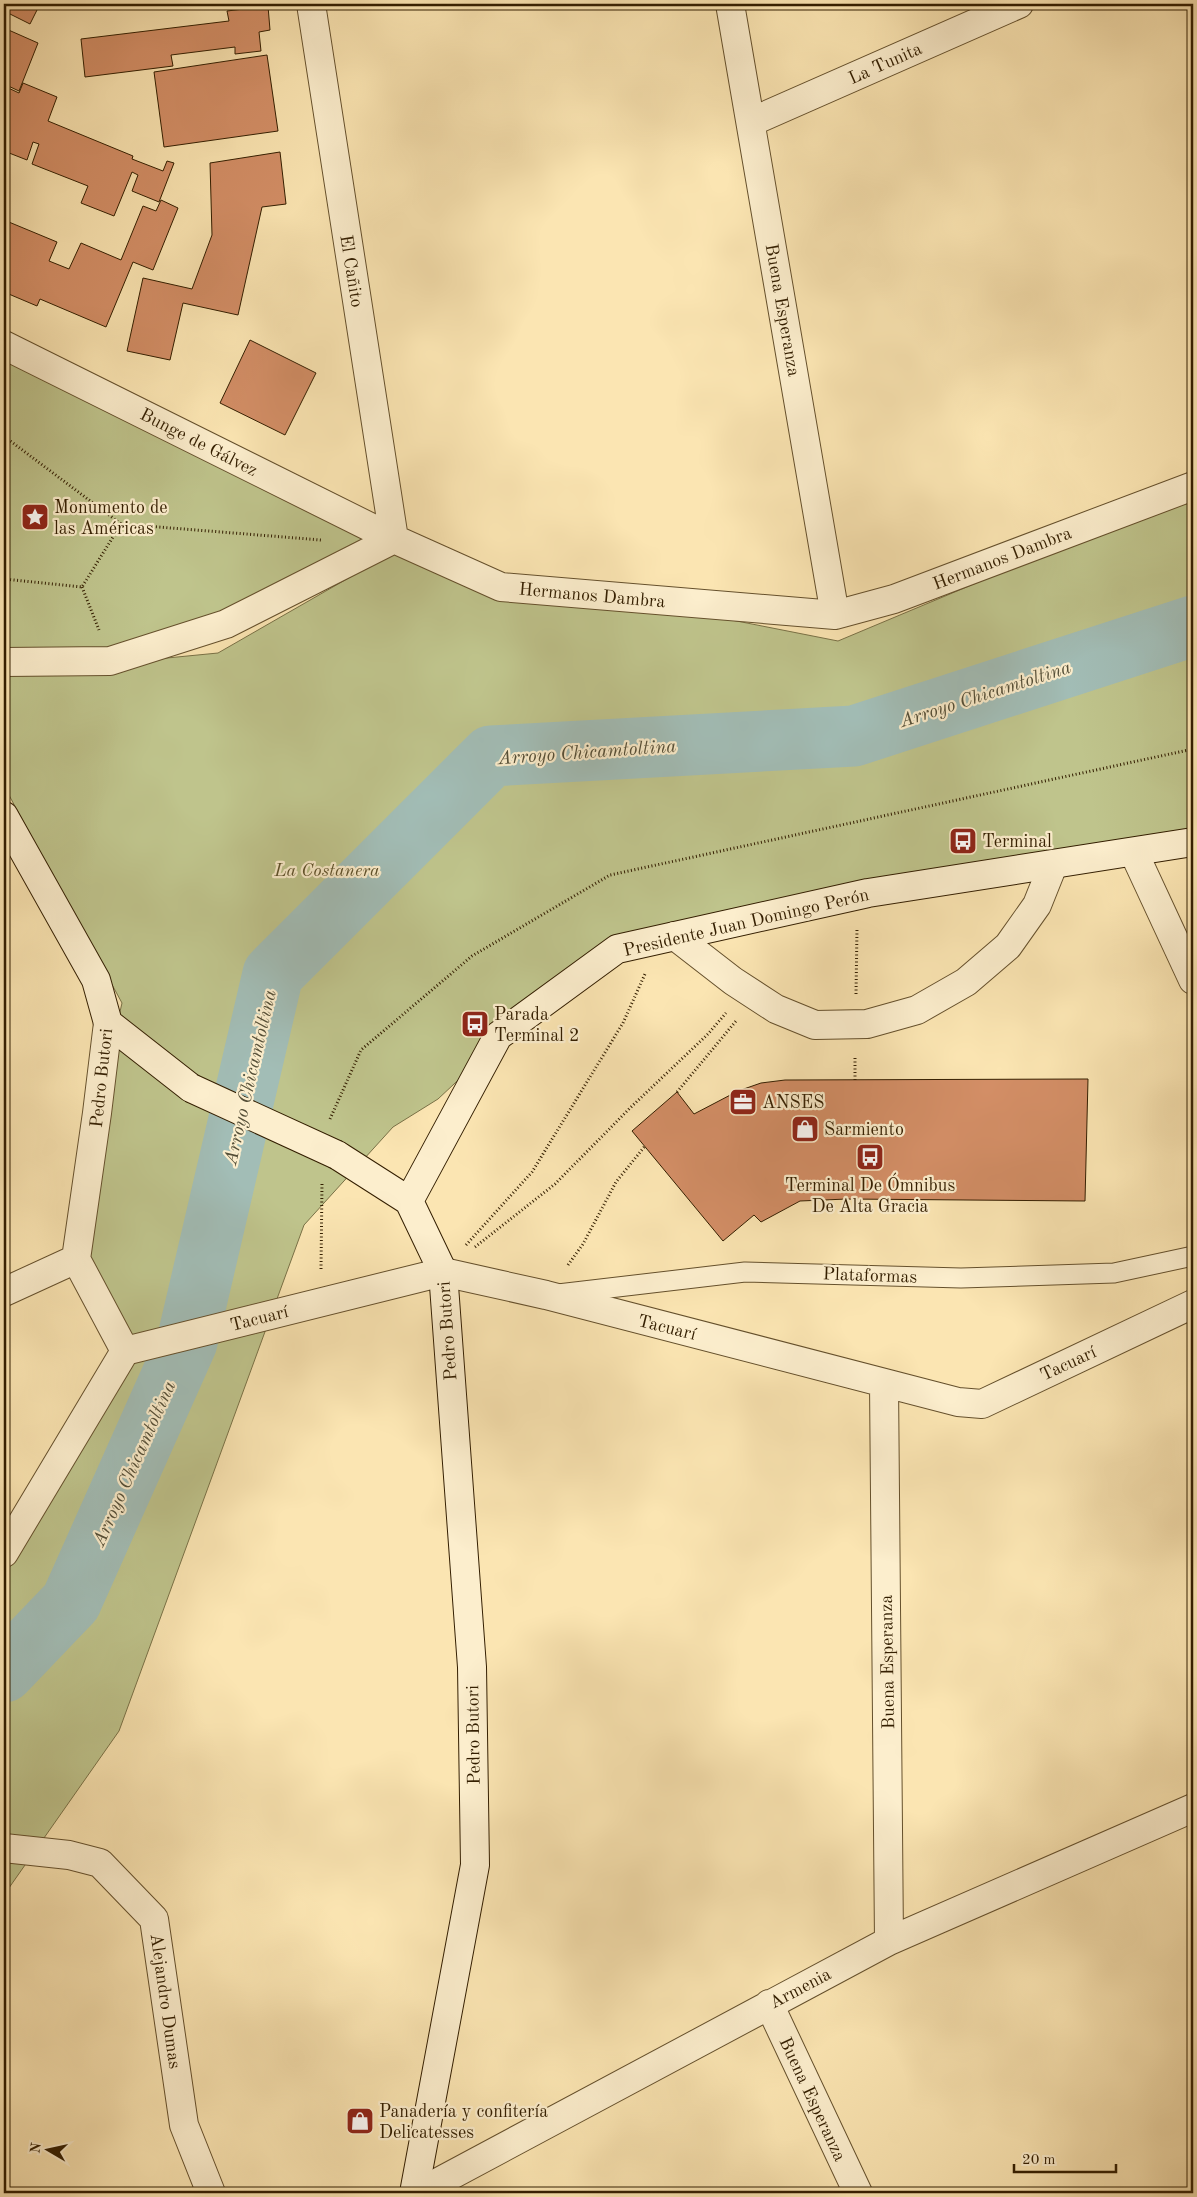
<svg xmlns="http://www.w3.org/2000/svg" width="1197" height="2197" font-family="'Old Standard TT',serif">
<rect width="100%" height="100%" fill="#fbe5b2"/>
<filter id="stains"><feTurbulence type="fractalNoise" baseFrequency=".004" numOctaves="4"/><feColorMatrix values="0 0 0 0 .2 0 0 0 0 .09 0 0 0 0 .02 0 0 0 .5 -.17"/></filter>
<radialGradient id="worn" r=".72"><stop offset=".6" stop-color="#630" stop-opacity="0"/><stop offset="1" stop-color="#630" stop-opacity=".3"/></radialGradient>
<path fill="#bfc48c" stroke="#797146" d="M4,345L394,539L110,661L4,663Z
M1193,492V829L595,952L438,1099L393,1127L304,1225L119,1731L4,1895V1546L124,1351L80,1259L97,1113L122,1003L4,786V674L218,653L392,553L838,641Z"/>
<g fill="none" stroke-linecap="round" stroke-linejoin="round">
<path stroke="#a2bdb6" stroke-width="61" d="M4,1672L71,1602L187,1342L273,974L491,756L854,736L1193,626"/>
</g>
<path fill="#d38e66" stroke="#331e00" d="M4,4H40L30,24L4,11Z
M268,6L270,30L259,32L261,51L235,54V47L171,55L173,66L85,77L81,39L229,21L227,11Z
M4,28L38,43L19,91L4,84Z
M267,55L278,131L164,147L154,72Z
M23,83L57,97L48,121L133,156L132,159L163,171L167,161L174,163L159,202L132,191L138,175L132,172L114,216L81,203L88,186L32,164L39,144L33,142L27,160L4,151L7,138L4,137V86L19,93Z
M280,152L286,204L262,207L238,315L183,303L170,360L127,351L143,278L192,289L212,235L210,163Z
M161,200L178,208L153,270L133,262L106,327L40,299L37,306L4,292V220L57,242L49,261L69,269L81,243L121,260L143,206L156,211Z
M250,340L316,373L285,435L220,403Z
M1088,1079L1085,1201L847,1199L800,1201L761,1222L754,1215L723,1241L632,1131L677,1092L694,1114L738,1091L761,1083L785,1080Z"/>
<g fill="none" stroke-linecap="round" stroke-linejoin="round">
<defs>
<path id="lane" d="M558,1294L745,1272L961,1278L1114,1273L1193,1256"/>
<path id="street" d="M311,4L394,539
M730,4L835,615
M751,122L1019,4
M4,345L394,539
M4,662L110,661L226,624L394,539L501,587L835,615L894,599L1193,486
M1134,853L1193,980
M675,936L733,981L776,1009L815,1025L867,1024L917,1010L966,982L1008,946L1037,905L1053,865
M108,1023L97,1113L76,1259L125,1351
M4,1292L76,1259
M125,1351L443,1272L546,1295L958,1402L982,1404L1193,1304
M884,1383L889,1941
M4,1553L125,1351
M4,1848L69,1855L100,1863L154,1919L184,2125L211,2193
M769,2004L858,2193
M418,2193L889,1941L1193,1808"/>
<path id="secondary" d="M4,816L96,980L108,1023L191,1088
M337,1155L409,1201
M409,1201L443,1272L472,1667L475,1865L414,2193
M409,1201L498,1036L617,949L868,893L1193,842"/>
</defs>
<use href="#lane" stroke="#65502c" stroke-width="21"/>
<use href="#street" stroke="#65502c" stroke-width="30"/>
<use href="#secondary" stroke="#331e00" stroke-width="30"/>
<path stroke="#331e00" stroke-width="3" stroke-dasharray="1 2.5" stroke-linecap="butt" d="M4,439L9,440L121,524L82,587L4,579
M121,524L321,540
M82,587L99,630
M856,994L857,928
M855,1080V1056
M677,1092L736,1021
M330,1119L361,1050L472,956L610,875L1193,749
M466,1245L532,1172L623,1023L645,974
M475,1247L555,1184L630,1108L708,1034L726,1013
M568,1265L583,1244L616,1182L645,1146
M321,1269L322,1183"/>
<use href="#lane" stroke="#fceecd" stroke-width="19"/>
<use href="#street" stroke="#fceecd" stroke-width="28"/>
<use href="#secondary" stroke="#fceecd" stroke-width="28"/>
<defs>
<path id="secondary-bridge" d="M191,1088L337,1155"/>
</defs>
<use href="#secondary-bridge" stroke="#331e00" stroke-width="30" stroke-linecap="butt"/>
<use href="#secondary-bridge" stroke="#fceecd" stroke-width="28"/>
</g>
<defs>
<symbol id="sight-square" viewBox="-11 -11 22 22"><rect x="-9" y="-9" width="18" height="18" rx="4" fill="#8f2418" stroke="#fceecd"/><path d="M0-6L1.8-2.2L6-1.7L2.9 1.2L3.7 5.4L0 3.3L-3.7 5.4L-2.9 1.2L-6-1.7L-1.8-2.2Z" fill="#fff"/></symbol>
<symbol id="bus-square" viewBox="-11 -11 22 22"><rect x="-9" y="-9" width="18" height="18" rx="4" fill="#8f2418" stroke="#fceecd"/><path d="M-5-6H5V4H4V6H2V4H-2V6H-4V4H-5ZM-3.5-4V0h7V-4ZM-3.5 1.2v1.5H-2V1.2ZM2 1.2v1.5H3.5V1.2Z" fill="#fff"/></symbol>
<symbol id="office-square" viewBox="-11 -11 22 22"><rect x="-9" y="-9" width="18" height="18" rx="4" fill="#8f2418" stroke="#fceecd"/><path d="M-6-3h4V-5.5h4V-3h4V5H-6ZM-1-4.5V-3h2v-1.5ZM-6 0V1H6V0Z" fill="#fff"/></symbol>
<symbol id="shop-square" viewBox="-11 -11 22 22"><rect x="-9" y="-9" width="18" height="18" rx="4" fill="#8f2418" stroke="#fceecd"/><path d="M-5-2.5h2.3a2.7 3.5 0 0 1 5.4 0H5L5.5 6h-11ZM-1.5-2.5h3a1.5 2.3 0 0 0-3 0Z" fill="#fff"/></symbol>
</defs>
<g fill-rule="evenodd">
<use href="#sight-square" x="19" y="501" width="32" height="32"/>
<use href="#bus-square" x="947" y="825" width="32" height="32"/>
<use href="#bus-square" x="459" y="1008" width="32" height="32"/>
<use href="#office-square" x="727" y="1086" width="32" height="32"/>
<use href="#shop-square" x="789" y="1113" width="32" height="32"/>
<use href="#bus-square" x="854" y="1141" width="32" height="32"/>
<use href="#shop-square" x="344" y="2105" width="32" height="32"/>
</g>
<g text-anchor="middle" stroke-width="4.5" stroke-linejoin="round" paint-order="stroke">
<g font-size="18" fill="#331e00" stroke="#fceecd">
<text transform="translate(885 63) rotate(-24)" y="6">La Tunita</text>
<text transform="translate(352 271) rotate(81)" y="6">El Cañito</text>
<text transform="translate(783 310) rotate(80)" y="6">Buena Esperanza</text>
<text transform="translate(199 442) rotate(27)" y="6">Bunge de Gálvez</text>
<text transform="translate(1002 558) rotate(-21)" y="6">Hermanos Dambra</text>
<text transform="translate(592 595) rotate(5)" y="6">Hermanos Dambra</text>
<text transform="translate(746 922) rotate(-13)" y="6">Presidente Juan Domingo Perón</text>
<text transform="translate(101 1078) rotate(-84)" y="6">Pedro Butori</text>
<text transform="translate(870 1275) rotate(2)" y="6">Plataformas</text>
<text transform="translate(259 1318) rotate(-14)" y="6">Tacuarí</text>
<text transform="translate(667 1327) rotate(14)" y="6">Tacuarí</text>
<text transform="translate(447 1331) rotate(-94)" y="6">Pedro Butori</text>
<text transform="translate(1068 1363) rotate(-25)" y="6">Tacuarí</text>
<text transform="translate(887 1662) rotate(-91)" y="6">Buena Esperanza</text>
<text transform="translate(473 1735) rotate(-91)" y="6">Pedro Butori</text>
<text transform="translate(800 1988) rotate(-28)" y="6">Armenia</text>
<text transform="translate(166 2001) rotate(82)" y="6">Alejandro Dumas</text>
<text transform="translate(813 2099) rotate(65)" y="6">Buena Esperanza</text>
</g>
<g font-size="18" fill="#331e00" stroke="#fceecd" text-anchor="start">
<text x="54" y="513">Monumento de<tspan x="54" dy="21">las Américas</tspan></text>
<text x="982" y="847">Terminal</text>
<text x="494" y="1020">Parada<tspan x="494" dy="21">Terminal 2</tspan></text>
<text x="762" y="1108">ANSES</text>
<text x="824" y="1135">Sarmiento</text>
<text x="870" y="1191" text-anchor="middle">Terminal De Ómnibus<tspan x="870" dy="21">De Alta Gracia</tspan></text>
<text x="379" y="2117">Panadería y confitería<tspan x="379" dy="21">Delicatesses</tspan></text>
</g>
<g font-size="18" font-style="italic" fill="#5d502a" stroke="#fceecd">
<text x="327" y="876">La Costanera</text>
</g>
<g font-size="19" font-style="italic" fill="#544e37" stroke="#fceecd">
<text transform="translate(985 693) rotate(-18)" y="7">Arroyo Chicamtoltina</text>
<text transform="translate(587 751) rotate(-4)" y="7">Arroyo Chicamtoltina</text>
<text transform="translate(249 1077) rotate(-77)" y="7">Arroyo Chicamtoltina</text>
<text transform="translate(133 1463) rotate(-66)" y="7">Arroyo Chicamtoltina</text>
</g>
</g>
<rect width="1197" height="2197" fill="none" stroke="#fbe5b2" stroke-width="20"/>
<rect x="5" y="5" width="1187" height="2187" fill="none" stroke="#331e00" stroke-width="2.5"/>
<rect x="10" y="10" width="1177" height="2177" fill="none" stroke="#331e00"/>
<g transform="translate(48 2150) rotate(279)" stroke="#fceecd" stroke-width="4" paint-order="stroke">
<path d="M0-4L9 19L0 12L-9 19Z" fill="#331e00"/>
<text y="-8" font-size="14" font-weight="bold" text-anchor="middle" fill="#331e00">N</text>
</g>
<path d="M1014 2164v8h102v-8" fill="none" stroke="#331e00" stroke-width="2.5"/>
<text x="1022" y="2164" font-size="15" fill="#331e00" stroke="#fceecd" stroke-width="4" paint-order="stroke">20 m</text>
<rect width="100%" height="100%" filter="url(#stains)"/>
<rect width="100%" height="100%" fill="url(#worn)"/>
</svg>
